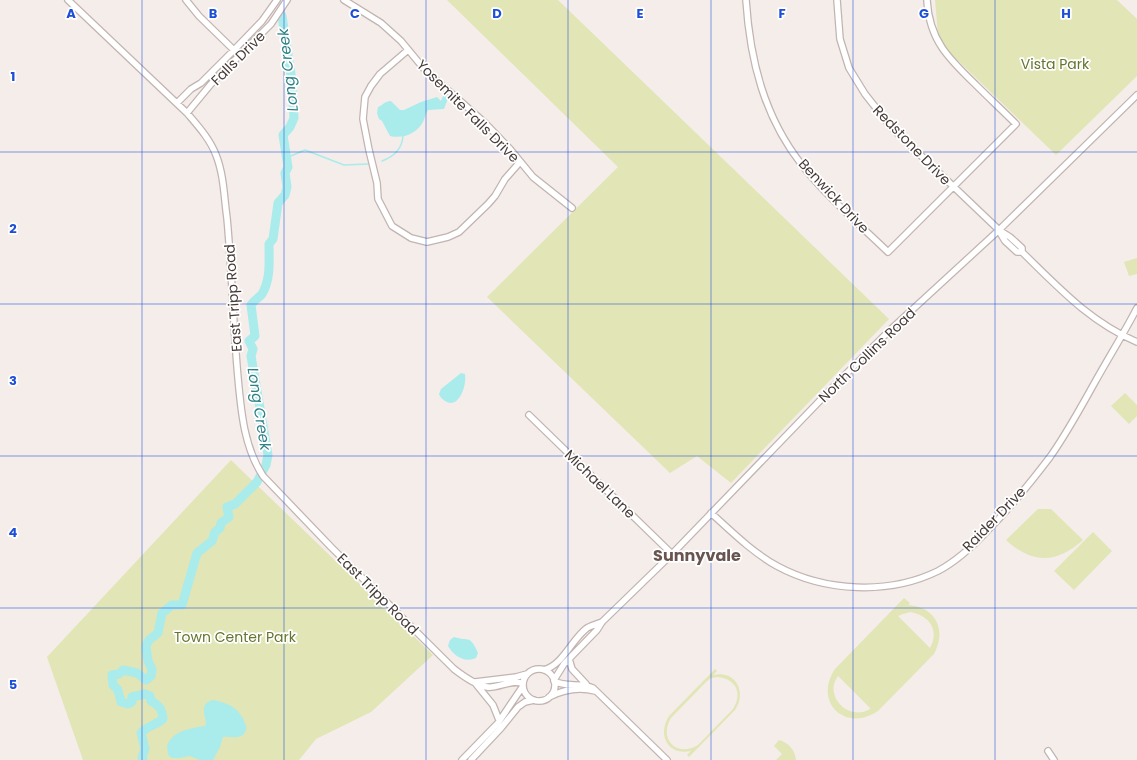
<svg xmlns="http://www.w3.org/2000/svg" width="1137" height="760" font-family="Poppins,sans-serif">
<rect width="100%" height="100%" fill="#f4edea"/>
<path fill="#e2e5b5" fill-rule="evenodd" d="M447,0H558L889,319L731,483L697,456L670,473L487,297L618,167Z
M935,0H1117L1137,19V76L1056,155L947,50L938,34Z
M1137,258V274L1129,276L1124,262Z
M1125,393L1137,405V416L1129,424L1111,406Z
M231,460L433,655L371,712L316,739L299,760H83L47,657Z
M1038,509H1051L1083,540C1056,564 1032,564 1006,540Z
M1093,532L1112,551L1074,590L1054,571Z
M904,598L910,603L908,605C936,607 947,630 934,654L878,711C845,733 813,702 835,669ZM910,612C929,615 940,630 930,648L898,616L903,614ZM838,676L870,708V709C849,722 823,696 838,676Z
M715,669L717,671L713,675C736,670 747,692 735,710L689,757L687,755L691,751C668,756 657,735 669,716ZM718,677C736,679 743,693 733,709L698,745C677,758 658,739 671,718L706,682L711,678Z
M779,740C789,743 795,750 796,760H776L782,754L774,746Z"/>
<path fill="#aaebec" d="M447,95L449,96L444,109L428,110C425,114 425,118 423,122C416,134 403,139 390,136L382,121L379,119L377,113L378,107C383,105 385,101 391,101L400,110H404L421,102L437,97L441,101L443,96Z
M461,373L465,374C467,385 459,410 445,401C442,399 440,397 439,394L441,389Z
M454,637C469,642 470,634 478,653L476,658C464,663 454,656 448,646L450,640Z
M213,700C229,703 241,709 246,726C247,730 245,734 241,736C235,739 229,736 223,737L220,747L213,760H200L190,756L180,758H172L168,755L167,746C173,730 189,729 204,726L206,725C206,715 198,704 213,700Z"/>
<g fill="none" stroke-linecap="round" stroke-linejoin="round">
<path stroke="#aaebec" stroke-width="1.5" d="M286,158L305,150L344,165L368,164
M382,161C393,157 402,149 403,136"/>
<path stroke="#aaebec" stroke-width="9" d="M143,760L142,757L145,749L141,733C147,726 156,725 163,719C162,709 160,706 151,701L150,696L145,694L132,697V702L128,704L121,702L118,690L113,685L112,675L119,674L123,670L137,673L146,680L151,676L152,669L148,661L146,646L149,640L158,633L162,613L172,605H182L197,553L212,541L215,532L220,528L221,523L229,517L227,507L235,504L257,482L266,465L268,455L251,356L253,349L249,341L255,336L251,305C254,300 259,298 262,294C271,279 269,261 269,244L273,239L278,203L285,195L287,187L285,173L288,167L283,135L290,127L294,118L292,81L282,16"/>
<defs>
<path id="minor" d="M68,0L187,113C198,126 210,139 216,155C224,175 224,197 227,218C232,271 233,324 238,378C241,411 244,447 263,476L331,547L454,669C463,676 475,685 487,687C498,689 513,678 523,684
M186,0L199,16L240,56
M344,0L381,23L401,41L425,70L484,122L510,149L533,177L572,208
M746,0C750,60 764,117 802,165C827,197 859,224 888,252L1016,124C1003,111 989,98 976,85C949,59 929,40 927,0
M837,0L840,39L849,68L865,94L891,127L999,230L1010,237L1022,248V252C1059,288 1090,322 1137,342
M408,50L380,74L371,86L365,97L363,119L369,150L377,183L378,199L392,226L411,238L427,242L448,237L459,232L488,204L495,196L505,179L520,162
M177,103L191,89L201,83L234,50L262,21L277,0
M187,113L211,84L271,24L287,0
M999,231L1005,241L1017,252H1022
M529,415L672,554
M711,513C732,532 752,552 777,566C825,592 889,595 938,571C957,561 975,544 989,529C1011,507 1031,482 1050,457C1067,433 1081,407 1095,382C1109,357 1124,333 1137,308
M569,659L572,669L586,684
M523 685a16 16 0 1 1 32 0a16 16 0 1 1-32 0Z
M544,670C564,664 571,640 587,628C592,625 597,624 602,622
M554,680L564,664L597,630L602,622L672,554L835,385L888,332L999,230L1137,95
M554,681C566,688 581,682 593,688L667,760
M475,682L516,677L527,674
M476,684L493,705L499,720
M549,697C563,690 580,687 595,691
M1048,751L1054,760
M462,760L498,723L523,686
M471,760L501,728L518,707L525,702L534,700"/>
</defs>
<use href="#minor" stroke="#c2b4b0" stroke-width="8"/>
<use href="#minor" stroke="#fff" stroke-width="5.5"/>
</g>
<path fill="none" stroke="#1d4ed8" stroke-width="1" stroke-opacity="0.55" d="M142,0V760M284,0V760M426,0V760M568,0V760M711,0V760M853,0V760M995,0V760M0,152H1137M0,304H1137M0,456H1137M0,608H1137"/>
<g text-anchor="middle" stroke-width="3.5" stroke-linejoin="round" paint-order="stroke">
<g font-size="14" fill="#473b38" stroke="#fff">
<text transform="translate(238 58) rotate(-45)" y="5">Falls Drive</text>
<text transform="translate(468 111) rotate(45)" y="5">Yosemite Falls Drive</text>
<text transform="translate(912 145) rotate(46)" y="5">Redstone Drive</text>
<text transform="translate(834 196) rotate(47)" y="5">Benwick Drive</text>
<text transform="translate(233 298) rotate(-94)" y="5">East Tripp Road</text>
<text transform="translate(867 355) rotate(-44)" y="5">North Collins Road</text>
<text transform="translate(600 484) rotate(44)" y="5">Michael Lane</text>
<text transform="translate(994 519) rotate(-46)" y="5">Raider Drive</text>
<text transform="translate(378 594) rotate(45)" y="5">East Tripp Road</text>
</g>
<g font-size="14" fill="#65752f" stroke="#fff">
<text x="1055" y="69">Vista Park</text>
<text x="235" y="642">Town Center Park</text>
</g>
<g font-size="15" font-style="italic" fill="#2e8285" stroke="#fff">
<text transform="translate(288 70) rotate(-97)" y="5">Long Creek</text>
<text transform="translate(259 409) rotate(81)" y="5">Long Creek</text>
</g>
<g font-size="16" font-weight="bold" fill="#695550" stroke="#fff">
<text x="697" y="561">Sunnyvale</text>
</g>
</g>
<g font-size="13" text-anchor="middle" font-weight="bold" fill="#1d4ed8" stroke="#fff" stroke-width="3.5" stroke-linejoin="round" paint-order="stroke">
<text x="71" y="18">A</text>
<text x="213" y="18">B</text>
<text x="355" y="18">C</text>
<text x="497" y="18">D</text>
<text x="640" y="18">E</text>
<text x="782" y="18">F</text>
<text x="924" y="18">G</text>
<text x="1066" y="18">H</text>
<text x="13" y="81">1</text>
<text x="13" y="233">2</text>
<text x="13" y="385">3</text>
<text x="13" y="537">4</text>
<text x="13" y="689">5</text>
</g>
</svg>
